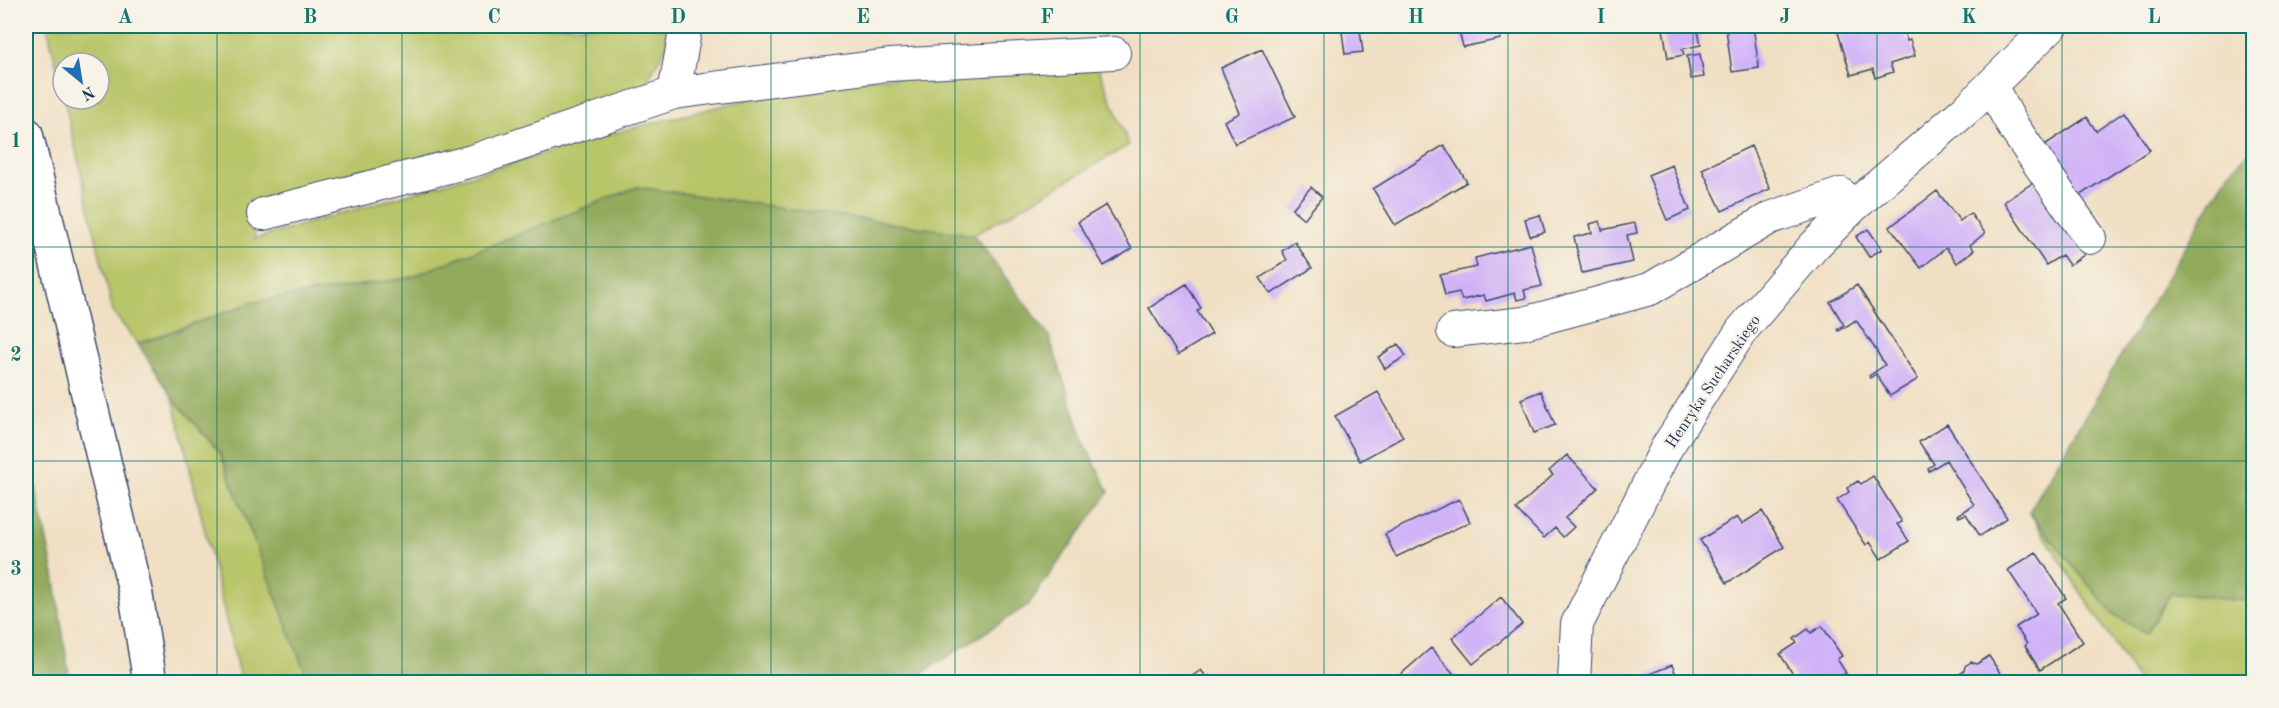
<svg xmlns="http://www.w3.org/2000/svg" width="2279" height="708" font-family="'Old Standard TT',serif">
<rect width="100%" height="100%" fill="#f7f3e8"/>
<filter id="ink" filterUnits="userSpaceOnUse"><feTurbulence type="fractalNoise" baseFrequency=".0167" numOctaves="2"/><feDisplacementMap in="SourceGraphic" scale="12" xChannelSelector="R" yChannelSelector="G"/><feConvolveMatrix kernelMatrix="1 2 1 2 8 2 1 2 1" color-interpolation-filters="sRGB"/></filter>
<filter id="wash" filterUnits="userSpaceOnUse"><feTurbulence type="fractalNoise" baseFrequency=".008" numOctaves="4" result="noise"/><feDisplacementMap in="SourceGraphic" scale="24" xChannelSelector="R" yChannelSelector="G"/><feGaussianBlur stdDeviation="1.35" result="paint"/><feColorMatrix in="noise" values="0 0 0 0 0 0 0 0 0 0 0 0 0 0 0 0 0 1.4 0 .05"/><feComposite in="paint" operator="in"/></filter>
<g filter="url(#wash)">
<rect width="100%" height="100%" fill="#f0dfc2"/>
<path fill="#b8c567" stroke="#6a7a62" stroke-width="1.5" d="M47,26H652L666,29L667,45L646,83L609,105L475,151L250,203L255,239L625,130L757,97L864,79L1097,65L1129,145L974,235L637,187L409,278L254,302L138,344L113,312L64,99H99V63H63V93Z
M173,398L220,453L309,682H241Z
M2029,512L2112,613L2146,634L2171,593L2253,602V682H2139Z"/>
<path fill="#92aa5c" stroke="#566c5d" stroke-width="1.5" d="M2253,148V602L2171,593L2146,634L2112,613L2029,512L2228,174Z
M637,187L974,235L1049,336L1084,442L1109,492L1028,605L908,682H309L220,453L173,398L138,344L254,302L409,278Z
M26,441L54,575L70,682H26Z"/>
<g id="blocks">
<path fill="#d0b2f7" d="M1458,26H1497L1501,39L1463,47Z
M1686,26H1697L1701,45L1682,49L1684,55L1668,58L1663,29Z
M1753,26L1759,68L1732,72L1726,29Z
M1836,26H1863L1865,34L1892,26H1902L1907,41L1910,40L1915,56L1890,64L1893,72L1875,78L1873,69L1851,75Z
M1360,30L1363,52L1345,54L1342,32Z
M1262,49L1295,117L1235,144L1224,121L1240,113L1221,68Z
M1700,54L1704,77L1691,79L1687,56Z
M2124,112L2150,150L2074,199L2040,148L2087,117L2096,131Z
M1444,145L1467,182L1395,225L1373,189Z
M1751,146L1770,189L1722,211L1702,169Z
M1672,165L1690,210L1667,220L1648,175Z
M2034,182L2084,255L2069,265L2062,255L2046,265L2004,202Z
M1311,187L1322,197L1304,219L1292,209Z
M1937,191L1960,221L1970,213L1985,233L1970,245L1974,250L1957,263L1946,248L1921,268L1890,227Z
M1106,205L1132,249L1104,266L1078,222Z
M1540,215L1545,232L1530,236L1525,219Z
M1600,221L1602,230L1635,223L1637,233L1627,235L1633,262L1582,273L1574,237L1592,233L1590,224Z
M1868,229L1882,249L1869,257L1856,237Z
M1295,242L1312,268L1271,294L1260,278L1287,260L1282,251Z
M1531,244L1542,286L1524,290L1526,298L1517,300L1515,293L1486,301L1484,295L1462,300L1459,292L1445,295L1440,275L1477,267L1475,258Z
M1186,284L1201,308L1197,311L1212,334L1178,355L1149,308Z
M1857,285L1918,379L1890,396L1876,374L1870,378L1869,376L1885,365L1874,347L1856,320L1839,331L1838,329L1844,325L1830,302Z
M1398,344L1406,356L1385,369L1378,357Z
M1541,391L1555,425L1534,433L1521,399Z
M1378,392L1403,437L1360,461L1335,416Z
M1947,424L2007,518L1980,536L1966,514L1959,517L1958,515L1974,505L1946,460L1929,471L1928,468L1934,464L1919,442Z
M1567,455L1598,488L1565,518L1574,527L1563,537L1555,528L1544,538L1516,509L1553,475L1549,471Z
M1873,476L1902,522L1897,524L1909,541L1881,559L1870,542L1866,545L1837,500L1849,492L1847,488L1858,481L1861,484Z
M1459,499L1470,522L1396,557L1385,534Z
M1762,511L1784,547L1727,583L1700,540L1737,517L1742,524Z
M2036,552L2066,598L2058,603L2083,642L2040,670L2025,646L2027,644L2016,627L2037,614L2008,570Z
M1501,597L1522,624L1473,664L1452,638Z
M1822,626L1842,656L1837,659L1846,673L1831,682H1804L1803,681L1798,682L1780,654L1797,643L1794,639L1808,629L1811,633Z
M1431,648L1461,682H1392Z
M1989,656L2006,682H1954L1952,679L1964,671L1965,666L1971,662L1977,664Z
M1672,665L1679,682H1629Z
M1201,670L1210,682H1184Z"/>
</g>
</g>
<g filter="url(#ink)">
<use href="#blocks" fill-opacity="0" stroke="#3b496d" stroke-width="1.5"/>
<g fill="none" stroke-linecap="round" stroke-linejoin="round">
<defs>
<path id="minor" d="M1991,86L2014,128L2090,238
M674,93L889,65L1114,53
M263,214L472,161L674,93L686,26
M1453,331L1524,323L1650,289L1770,218L1841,194L1853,207
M1574,682L1577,624L1667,447L1742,330L1814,246L1853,207L1970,106L2051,26"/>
<path id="highway" d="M26,134L136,595L150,682"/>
</defs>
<use href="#minor" stroke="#3b496d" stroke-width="34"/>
<use href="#highway" stroke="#3b496d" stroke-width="36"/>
<use href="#minor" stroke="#fff" stroke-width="32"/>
<use href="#highway" stroke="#fff" stroke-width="33"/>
</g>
</g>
<path fill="none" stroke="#0f766e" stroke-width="1.5" stroke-opacity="0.55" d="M217,26V682M402,26V682M586,26V682M771,26V682M955,26V682M1140,26V682M1324,26V682M1508,26V682M1693,26V682M1877,26V682M2062,26V682M26,247H2254M26,461H2254"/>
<g text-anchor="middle" stroke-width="4.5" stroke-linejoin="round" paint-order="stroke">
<g font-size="16" fill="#1b2f5e" stroke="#f7f3e8">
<text transform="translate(1712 381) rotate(-56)" y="6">Henryka Sucharskiego</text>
</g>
</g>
<rect width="2279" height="708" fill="none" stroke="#f7f3e8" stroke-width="66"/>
<g transform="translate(81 81) rotate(150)"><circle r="28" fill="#f7f3e8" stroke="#9fa5b1" stroke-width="1.5"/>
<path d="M0-4.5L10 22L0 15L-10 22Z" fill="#1f6fb2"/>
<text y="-9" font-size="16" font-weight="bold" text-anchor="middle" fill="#1b2f5e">N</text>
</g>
<rect x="33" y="33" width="2213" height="642" fill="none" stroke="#0f766e" stroke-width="2"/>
<g font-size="20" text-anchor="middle" font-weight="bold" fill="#0f766e">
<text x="125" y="23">A</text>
<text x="310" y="23">B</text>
<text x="494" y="23">C</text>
<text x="678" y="23">D</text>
<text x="863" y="23">E</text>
<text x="1047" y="23">F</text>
<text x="1232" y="23">G</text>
<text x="1416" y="23">H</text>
<text x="1601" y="23">I</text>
<text x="1785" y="23">J</text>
<text x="1969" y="23">K</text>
<text x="2154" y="23">L</text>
<text x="16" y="147">1</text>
<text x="16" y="361">2</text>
<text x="16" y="575">3</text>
</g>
</svg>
